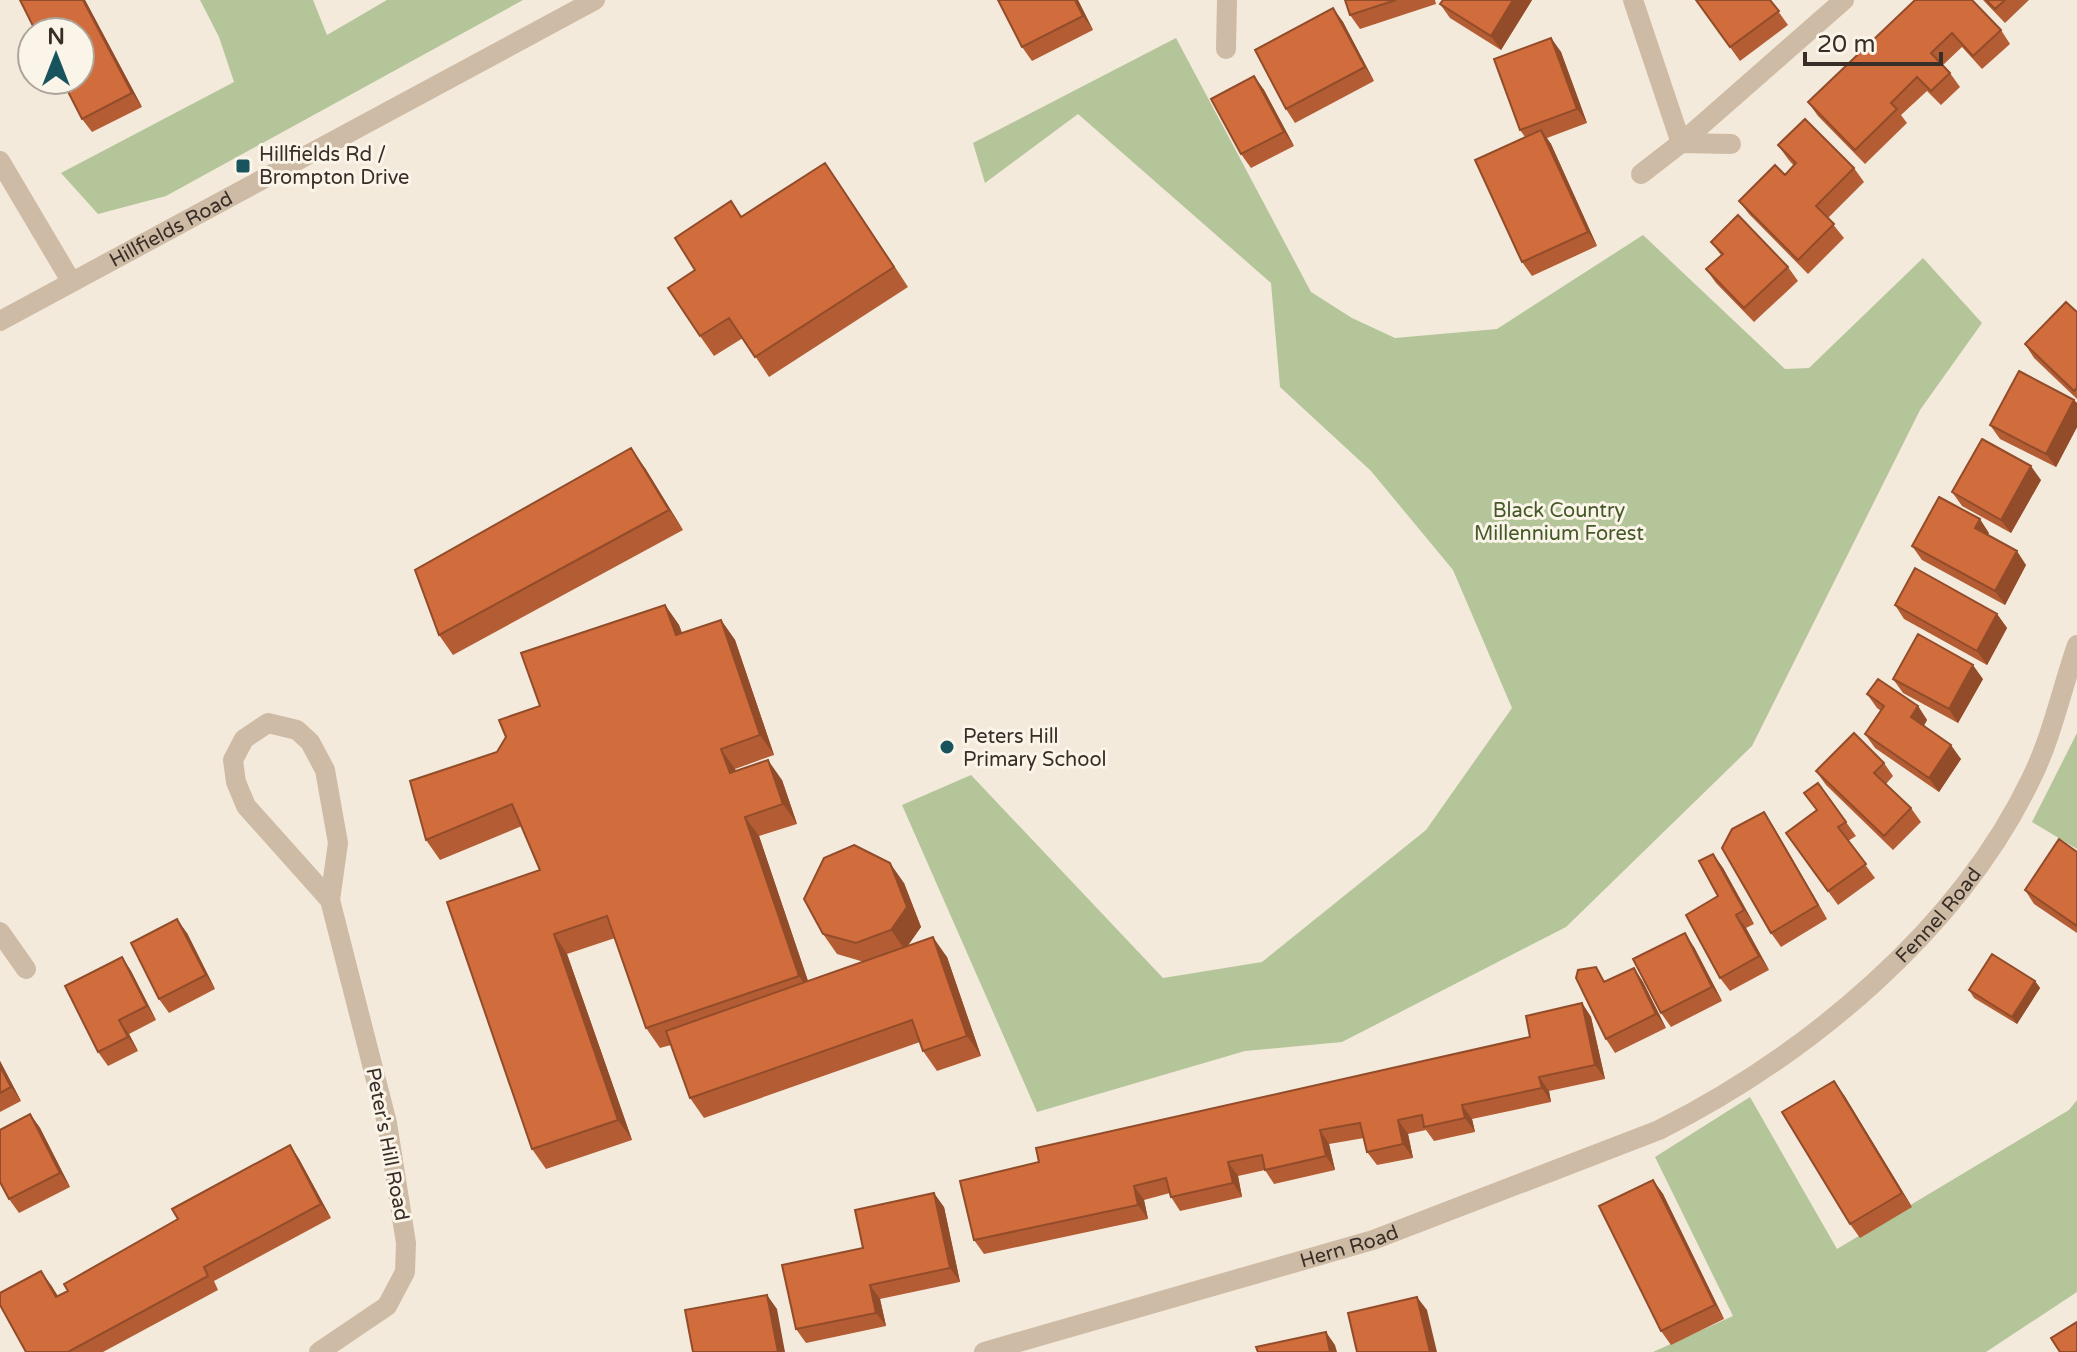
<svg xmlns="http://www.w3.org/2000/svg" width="2077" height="1352" font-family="'Varela Round',sans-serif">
<rect width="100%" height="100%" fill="#f4eadb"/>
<path fill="#b3c599" d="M200,0H313L327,35L387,0H523L166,196L98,214L61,173L234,82L219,37Z
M1176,38L1311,292L1352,318L1395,338L1497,329L1643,235L1785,369L1809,368L1923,258L1982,323L1920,410L1752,746L1566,927L1342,1042L1245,1051L1037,1112L902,805L971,775L1163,978L1262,962L1426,830L1512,708L1453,570L1371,471L1280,387L1271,283L1078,114L985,183L973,143Z
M2077,733V849L2032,822Z
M1750,1097L1837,1249L2069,1110L2077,1100V1292L1986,1352H1653L1733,1316L1655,1157Z"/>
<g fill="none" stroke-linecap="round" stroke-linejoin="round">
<g stroke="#cebba5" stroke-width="20">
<path d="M1633,0L1681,143L1844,0"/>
<path d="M1226,49L1227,0"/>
<path d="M0,161L71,281"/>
<path d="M1641,174L1681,143L1731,144"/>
<path id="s1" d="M0,321L595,0"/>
<path d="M0,932L26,969"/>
<path d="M319,1352L387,1306L405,1272L406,1243L387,1123L330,900L338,843L325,770L310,742L297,730L268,723L244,739L233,760L236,782L246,806L330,900"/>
<path id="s2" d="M984,1352L1373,1240L1659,1130C1808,1055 1959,930 2032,777C2052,736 2062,688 2077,645"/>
</g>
</g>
<path fill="#b45d34" d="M85,0L142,107L92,132L82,119Z
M998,0H1078L1093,30L1032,61L1022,47Z
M1345,0H1435L1436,4L1360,29L1350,15Z
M1443,0H1532L1501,50L1450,18L1440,4Z
M1696,0H1770L1788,25L1740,61Z
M1915,0L2001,30L2010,44L1982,69L1962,47L1943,65L1950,73L1960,87L1941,105L1927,91L1901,115L1907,123L1865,164L1818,116L1808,102Z
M1983,0H2029L2005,23Z
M1333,8L1343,22L1374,81L1295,123L1286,109Z
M1551,38L1561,52L1587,123L1547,138L1551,144L1597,246L1532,276L1522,262L1525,137L1520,130Z
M1254,76L1264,90L1294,146L1251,168L1241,154Z
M1778,145L1854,168L1864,182L1828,218L1844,238L1808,274L1749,214L1739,201L1785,175L1794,166L1788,159Z
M825,163L908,287L769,377L743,338L714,356L700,336L695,270L731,201L742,217Z
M1711,242L1788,267L1798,281L1754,322L1716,283L1706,269L1721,255Z
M2077,312V399L2034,358L2025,344Z
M2074,400L2077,403V427L2056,467L2000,439L1990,425Z
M645,468L683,530L453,655L439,635Z
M2041,480L2011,533L1962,506L1952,492Z
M1989,533L1988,535L2026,565L2005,605L1922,560L1912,546Z
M665,605L679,625L682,633L721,620L735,640L774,755L735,769L736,771L782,780L797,824L759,836L808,981L864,962L837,954L823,934L904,883L921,927L907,946L947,957L981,1056L937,1071L923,1051L920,1042L704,1118L690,1098L671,1045L660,1048L646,1028L615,938L567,954L632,1140L546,1169L532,1149L540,870L522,826L440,860L426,840L497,752L540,706Z
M1895,605L1997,614L2007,628L1987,665L1904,619Z
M1893,679H1983L1958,723L1903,693Z
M1867,694L1918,706L1927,720L1924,726L1961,759L1939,792L1875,748L1865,734L1881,711L1877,708Z
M1884,763L1893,776L1886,784L1911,808L1921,822L1893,850L1826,785L1816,771Z
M1818,783L1856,836L1848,841L1875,878L1838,905L1786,833L1817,811Z
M1773,826L1827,919L1781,947L1771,933Z
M2077,852V933L2034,904L2025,890Z
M1713,854L1723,868L1754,924L1746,928L1769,970L1730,991L1720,978L1718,896Z
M187,933L215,989L169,1013L159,999Z
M1694,947L1722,1001L1671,1027L1661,1013Z
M122,957L131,971L156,1020L129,1034L138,1051L108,1066L98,1052Z
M1634,968L1643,982L1666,1028L1615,1053L1606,1039V981Z
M2035,981L2040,988L2017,1024L1974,998L1969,990Z
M1582,1003L1591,1017L1605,1079L1549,1091L1551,1102L1472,1119L1475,1132L1434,1141L1426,1130L1408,1134L1413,1158L1377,1165L1367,1152L1364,1138L1329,1144L1335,1170L1274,1184L1265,1170L1238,1176L1242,1197L1180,1211L1171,1197L1170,1193L1144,1200L1148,1219L984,1254L974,1240L1039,1162L1530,1037Z
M0,1061L21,1101L0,1112Z
M1844,1095L1912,1207L1860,1238L1850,1224Z
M30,1114L40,1128L70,1187L19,1213L9,1199Z
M290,1145L299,1159L331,1218L214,1281L218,1290L103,1352H26L51,1285L58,1296L68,1291Z
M1653,1180L1663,1194L1724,1319L1671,1345L1661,1331Z
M944,1207L960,1282L880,1299L886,1326L806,1343L796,1329L863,1248Z"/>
<path fill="#924c2a" d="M83,0H85L142,107L132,93Z
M1075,0H1078L1093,30L1083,16Z
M1513,0H1532L1501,50L1491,36Z
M1333,8L1343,22L1374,81L1365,67Z
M1551,38L1561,52L1587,123L1577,109Z
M1254,76L1264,90L1294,146L1284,132Z
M1541,130L1551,144L1597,246L1588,232Z
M825,163L839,183L908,287L894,267Z
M2074,400L2077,403V427L2056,467L2046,454Z
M631,448L645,468L683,530L669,510Z
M2031,466L2041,480L2011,533L2001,520Z
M1980,519L1989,533L1984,542L1975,528Z
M2017,551L2026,565L2005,605L1995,591Z
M665,605L679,625L690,655L676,635Z
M1997,614L2007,628L1987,665L1977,651Z
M721,620L735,640L774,755L760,735Z
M1973,665L1983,679L1958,723L1949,709Z
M1918,706L1927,720L1920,731L1911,717Z
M1951,745L1961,759L1939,792L1929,778Z
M721,749L735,769L744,793L730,773Z
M768,760L782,780L797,824L783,804Z
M1764,812L1773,826L1827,919L1818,905Z
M745,817L759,836L813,996L799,976Z
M1713,854L1723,868L1754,924L1744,910Z
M890,863L904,883L921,927L905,950L891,930Z
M1736,915L1746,928L1769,970L1759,956Z
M177,919L187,933L215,989L206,975Z
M1685,933L1694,947L1722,1001L1712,987Z
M554,934L567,954L632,1140L618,1120Z
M933,937L947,957L981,1056L967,1036Z
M122,957L131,971L156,1020L147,1006Z
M1634,968L1643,982L1666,1028L1656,1014Z
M2035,981L2040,988L2017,1024L2012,1017Z
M1582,1003L1591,1017L1605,1079L1595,1065Z
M119,1020L129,1034L138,1051L128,1037Z
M0,1061L21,1101L11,1087L0,1066Z
M1539,1077L1549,1091L1551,1102L1542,1088Z
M1834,1081L1844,1095L1912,1207L1902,1193Z
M1462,1105L1472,1119L1475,1132L1465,1118Z
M30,1114L40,1128L70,1187L60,1173Z
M1398,1120L1408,1134L1413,1158L1403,1144Z
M1320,1130L1329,1144L1335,1170L1326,1156Z
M290,1145L299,1159L331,1218L321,1204Z
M1228,1162L1238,1176L1242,1197L1233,1183Z
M1653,1180L1663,1194L1724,1319L1715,1305Z
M1134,1186L1144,1200L1148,1219L1138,1205Z
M934,1193L944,1207L960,1282L950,1268Z
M41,1271L51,1285L66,1311L56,1297Z
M870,1285L880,1299L886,1326L876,1313Z
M767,1295L777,1309L785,1352H778Z
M1417,1297L1427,1310L1437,1352H1430Z
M1326,1332L1335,1345L1337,1352H1330Z"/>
<path fill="#d16c3c" stroke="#924c2a" stroke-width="2" d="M20,0H83L132,93L82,119L62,80H80V32H36Z
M998,0H1075L1083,16L1022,47Z
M1345,0H1396L1350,15Z
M1443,0H1513L1491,36L1440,4Z
M1696,0H1770L1779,11L1730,47Z
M1915,0H1972L2001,30L1973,56L1952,33L1931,53L1950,73L1931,91L1917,77L1891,103L1897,109L1855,150L1808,102Z
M1986,0H2005L1995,9Z
M1333,8L1365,67L1286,109L1255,50Z
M1551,38L1577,109L1520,130L1494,59Z
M1254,76L1284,132L1241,154L1211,99Z
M1805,119L1854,168L1816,206L1834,224L1798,260L1739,201L1775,165L1785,175L1796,163L1778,145Z
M1541,130L1588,232L1522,262L1475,160Z
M825,163L894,267L755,357L729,318L700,336L668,288L695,270L675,238L731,201L741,217Z
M1738,215L1788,267L1744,308L1706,269L1723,254L1711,242Z
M2066,302L2077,312V388L2074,391L2025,344Z
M2019,371L2074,400L2046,454L1990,425Z
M1982,439L2031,466L2001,520L1952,492Z
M631,448L669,510L439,635L415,570Z
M1939,497L1980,519L1975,528L2017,551L1995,591L1912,546Z
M1915,568L1997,614L1977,651L1895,605Z
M665,605L676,635L721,620L760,735L721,749L730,773L768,760L783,804L745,817L799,976L646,1028L607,916L554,934L618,1120L532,1149L447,902L540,870L512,804L426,840L410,781L497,752L506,737L499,720L540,706L521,653Z
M1918,634L1973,665L1949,709L1893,679Z
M1878,679L1918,706L1911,717L1951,745L1929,778L1865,734L1884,706L1867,694Z
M1854,733L1884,763L1874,773L1911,808L1884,836L1816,771Z
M1818,783L1846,822L1838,827L1866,864L1828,891L1786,833L1817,810L1804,793Z
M1764,812L1818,905L1771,933L1722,848L1732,829Z
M2059,839L2077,852V926L2025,890Z
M854,845L890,863L907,907L891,930L856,943L823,934L804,899L824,858Z
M1713,854L1744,910L1736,915L1759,956L1720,978L1686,915L1718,896L1699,861Z
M177,919L206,975L159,999L131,943Z
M1685,933L1712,987L1661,1013L1633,959Z
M933,937L967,1036L923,1051L912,1020L690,1098L666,1031Z
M1992,954L2035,981L2012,1017L1969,990Z
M122,957L147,1006L119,1020L128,1037L98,1052L65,986Z
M1596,967L1604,982L1634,968L1656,1014L1606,1039L1576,978L1578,970Z
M1582,1003L1595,1065L1539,1077L1542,1088L1462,1105L1465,1118L1424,1127L1422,1115L1398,1120L1403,1144L1367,1152L1360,1123L1320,1130L1326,1156L1265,1170L1262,1155L1228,1162L1233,1183L1171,1197L1166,1178L1134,1186L1138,1205L974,1240L960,1181L1039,1162L1036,1148L1530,1037L1526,1016Z
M0,1066L11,1087L0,1093Z
M1834,1081L1902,1193L1850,1224L1782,1112Z
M30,1114L60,1173L9,1199L0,1182V1130Z
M290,1145L321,1204L204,1267L208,1276L68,1352H26L0,1305V1293L41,1271L56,1297L68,1291L64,1284L178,1219L172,1209Z
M1653,1180L1715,1305L1661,1331L1599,1206Z
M934,1193L950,1268L870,1285L876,1313L796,1329L782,1265L863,1248L855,1210Z
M767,1295L778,1352H693L685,1310Z
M1417,1297L1430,1352H1357L1348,1313Z
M2077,1322V1352H2060L2051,1338Z
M1326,1332L1330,1352H1258L1256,1347Z"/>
<g fill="#18545e" stroke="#fbf4e8" stroke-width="3">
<rect x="235" y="158" width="16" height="16" rx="4"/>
<circle cx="947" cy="747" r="8"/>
</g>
<g text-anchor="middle" stroke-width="6" stroke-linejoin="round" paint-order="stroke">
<g font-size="20" fill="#392e27" stroke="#fbf4e8" text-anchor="start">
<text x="259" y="161">Hillfields Rd /<tspan x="259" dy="23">Brompton Drive</tspan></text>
<text x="963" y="743">Peters Hill<tspan x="963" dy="23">Primary School</tspan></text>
</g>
<g font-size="20" fill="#392e27" stroke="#fbf4e8">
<text dy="7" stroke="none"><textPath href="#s1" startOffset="194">Hillfields Road</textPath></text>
<text dy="7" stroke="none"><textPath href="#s2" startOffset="1066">Fennel Road</textPath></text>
<text transform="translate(388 1144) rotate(79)" y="7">Peter's Hill Road</text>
<text dy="7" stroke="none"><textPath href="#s2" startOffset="380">Hern Road</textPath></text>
</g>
<g font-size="20" fill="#435928" stroke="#fbf4e8">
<text x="1559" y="517">Black Country<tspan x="1559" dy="23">Millennium Forest</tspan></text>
</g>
</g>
<g transform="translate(56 56)"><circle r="38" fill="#fbf4e8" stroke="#ada59b" stroke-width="2"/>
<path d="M0-6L14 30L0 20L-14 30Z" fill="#18545e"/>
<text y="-12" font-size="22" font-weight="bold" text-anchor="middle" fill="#392e27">N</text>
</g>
<path d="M1805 52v12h136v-12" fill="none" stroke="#392e27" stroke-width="4"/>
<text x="1817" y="52" font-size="24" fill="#392e27" stroke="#fbf4e8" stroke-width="6" paint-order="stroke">20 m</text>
</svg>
